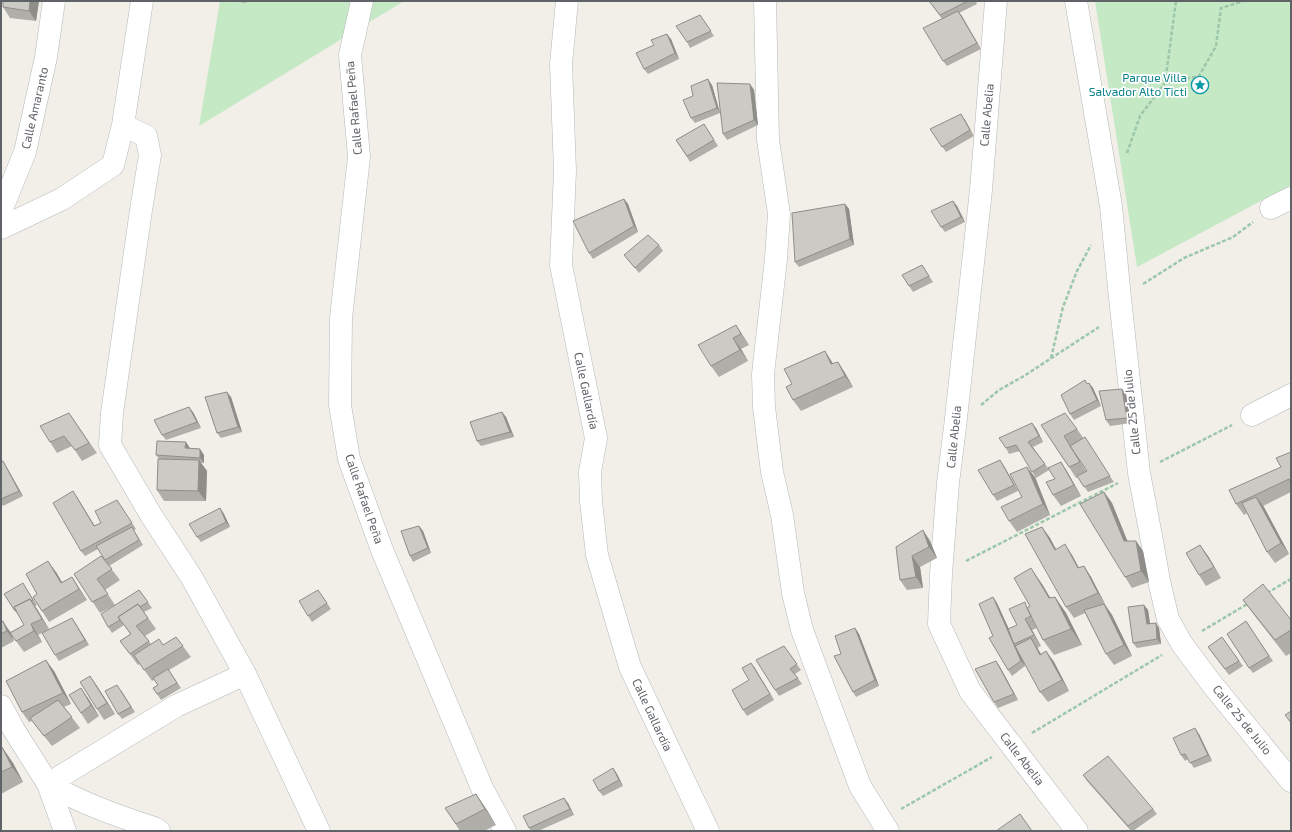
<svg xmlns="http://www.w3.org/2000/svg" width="1292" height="832" font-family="'Exo 2',sans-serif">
<rect width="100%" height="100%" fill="#f1efe8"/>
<path fill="#c5e8c5" d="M220,1H404L199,126Z
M1095,1H1291V185L1137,267Z"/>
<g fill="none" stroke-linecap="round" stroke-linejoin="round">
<defs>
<path id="minor" d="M362,1L350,55L359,157L341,318L340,405L349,459L382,550L482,788L505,831
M567,1L561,64L565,171L561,265L596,438L590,472L591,501L597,555L630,667L708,831
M765,1L768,140L779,214L776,259L763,374L764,407L772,472L782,515L793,593L802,630L860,786L888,831
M996,1L981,190L955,427L948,483L941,574L939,624L970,691L1077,831
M1076,1L1111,206L1120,298L1139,473L1152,541L1159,581L1168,619L1182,644L1211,683L1291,781
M123,125L146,136L150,155L141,210L112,413L110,445L151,515L192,578L245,674L319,831
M1271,208L1291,198
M1,211L25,152L46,57L54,1
M1,228L62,199L113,165L123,125L142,1
M1252,415L1291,395
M1,706L14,730L48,784L65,831
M48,784L176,706L245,674
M48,784C81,803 118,816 154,828L159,831"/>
</defs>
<use href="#minor" stroke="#b5b8bc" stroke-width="23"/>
<path stroke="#9cc7a9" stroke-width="2.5" stroke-dasharray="4 2" stroke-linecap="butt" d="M1165,83L1176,1
M1127,153L1140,116L1165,83L1199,76L1216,46L1221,8L1244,1
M1143,284L1184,258L1233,237L1253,222
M1051,358L1063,307L1077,271L1091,245
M981,405L999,390L1024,376L1099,327
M1160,462L1232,425
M966,561L1118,483
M1267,593L1291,579
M1202,631L1249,603
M1032,733L1162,655
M901,809L992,757"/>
<use href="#minor" stroke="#fff" stroke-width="22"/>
</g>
<path fill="#afaea9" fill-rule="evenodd" d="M39,1L36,21L10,18L3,7Z
M232,1H247L246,3Z
M929,1H976L977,4L959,13L981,49L947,66L943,61L942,19Z
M700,15L714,36L690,48L687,42Z
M671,39L679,59L648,74L644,69L654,45Z
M750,84L754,90L758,125L727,140L723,134Z
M712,85L720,113L695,123L691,118L693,96Z
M965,119L974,136L946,152L930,129Z
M704,124L718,146L690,162L676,140Z
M624,199L628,204L638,232L593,259L589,253Z
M953,201L957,206L965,222L945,232L941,227Z
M845,204L849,209L854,245L799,267L795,262Z
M659,245L663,251L639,273L624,255Z
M922,265L933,282L913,292L902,275Z
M736,325L749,345L741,349L748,361L719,377L711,366Z
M825,351L833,364L838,362L845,373L853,387L801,411L793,400L792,384Z
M1089,383L1093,388L1101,406L1074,420L1070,414Z
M1122,389L1126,394L1131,423L1110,426L1106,420Z
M231,397L242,432L221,438L217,433Z
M193,412L201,428L166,440L162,435Z
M502,412L506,417L514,437L481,446L477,441Z
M69,413L97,453L82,461L72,446L57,453L50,442Z
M1041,425L1077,429L1114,482L1088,492L1078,477L1076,478L1069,467ZM1076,455L1087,471H1086Z
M1036,428L1043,442L1033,447L1048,468L1061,462L1068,473L1081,496L1061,506L1053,495L1055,479L1049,470L1036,478L1020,451L1009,454L1006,448Z
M190,448L200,449L204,455V463H201L207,471L206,501H164L157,490L159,459L156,455Z
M1291,452V492L1263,506L1289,554L1275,563L1267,552L1247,513L1244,515L1236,504L1281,467Z
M1,461L6,466L23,496L3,506L1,503Z
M1004,466L1018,491L997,501L993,495Z
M1035,477L1050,515L1017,532L1009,521L1022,497Z
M1104,492L1112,503L1127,541H1136L1143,551L1149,582L1132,588L1125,577Z
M77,497L95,526L101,523L117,500L136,529L134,530L143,545L109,566L120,580L105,590L115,605L100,613L74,574L108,565L98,549L85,556L81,551Z
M220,508L224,514L230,527L201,542L197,537Z
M419,526L423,531L431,553L413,562L410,556Z
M1042,527L1050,538L1056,549L1072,555L1079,568L1084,566L1091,577L1105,604L1112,615L1132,656L1114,665L1106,654L1085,613L1074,618L1066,607Z
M923,530L930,541L937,558L920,567L923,588L907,590L900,580Z
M1200,545L1208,556L1221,578L1206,586L1199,575Z
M56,572L62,582L72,577L87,600L49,622L42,611L37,594Z
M1042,584L1050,598L1055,597L1066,613L1082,645L1054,655L1043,640L1037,628L1032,630L1041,646L1037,648L1041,654L1046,651L1054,662L1069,691L1048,702L1040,692L1020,654L1025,666L1012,676L1008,670L993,636V597L997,603L1009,629L1017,625L1028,607L1030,606Z
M26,588L37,605L35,606L49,629L38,635L42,642L24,652L11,634L14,641L1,648V622L11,632L24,625L19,616L15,611Z
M139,590L152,608L144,612L156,629L145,636L151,644L163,645L176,637L191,657L169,670L181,688L161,700L153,688L158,685L154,680L152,681L140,664L138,665L120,641L130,634L124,625L112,633L108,627Z
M318,590L331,609L312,622L308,616Z
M1243,600L1291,620V653L1286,656L1254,615Z
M1144,605L1148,610L1150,624L1156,623L1159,628L1161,644L1137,648L1133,643Z
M72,618L89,645L59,661L55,655Z
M1246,621L1273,661L1253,673L1249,668Z
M855,628L859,634L879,686L856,697L853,692L841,654Z
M1222,637L1243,666L1229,675L1208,647Z
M784,646L801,670L795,674L802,684L779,696L775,690Z
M996,661L1000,667L1018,700L998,708L994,702Z
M751,663L774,700L747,716L743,710L749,680Z
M54,671L71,704L64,707L80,728L52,746L32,721L29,722L22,712Z
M90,676L115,714L104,720L97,709Z
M121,690L135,712L122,719L118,714Z
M69,695L88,698L99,716L88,724Z
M1199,734L1212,761L1194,768L1188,759L1185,761L1181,755Z
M1,747H2L13,763L23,782L1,794Z
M613,768L617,774L623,786L603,796L599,791Z
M1083,775L1153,809L1157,814L1133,831H1131L1087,781Z
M476,794L496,825L484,831H460L445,808Z
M568,803L574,815L538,831H531L529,828Z"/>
<path fill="#8f8d8a" d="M30,1H39L36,21L29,11Z
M958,11L962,16L981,49L977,43Z
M667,34L671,39L679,59L675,53Z
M708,79L712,85L720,113L717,108Z
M750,84L754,90L758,125L754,120Z
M624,199L628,204L638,232L634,226Z
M953,201L957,206L965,222L961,217Z
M845,204L849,209L854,245L850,239Z
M736,325L743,336L749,345L741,334Z
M733,338L741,349L748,361L740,350Z
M825,351L832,362L839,375L831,364Z
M838,362L845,373L853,387L845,376Z
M1089,383L1093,388L1101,406L1097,400Z
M1122,389L1126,394L1131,423L1127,418Z
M227,392L231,397L242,432L238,427Z
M189,407L193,412L201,428L197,422Z
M502,412L506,417L514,437L510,432Z
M1032,423L1036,428L1043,442L1039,436Z
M186,442L190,448L189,453L185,448Z
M200,449L204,455V463L200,458Z
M199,460L207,471L206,501L198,491Z
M1000,460L1004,466L1018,491L1014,485Z
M3,461L6,466L23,496L19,491Z
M1061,462L1068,473L1081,496L1074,485Z
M1027,467L1035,477L1050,515L1043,504Z
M73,491L77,497L98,532L94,526Z
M1104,492L1112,503L1132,552L1124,541Z
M1256,497L1264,507L1289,554L1281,543Z
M220,508L224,514L230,527L226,522Z
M419,526L423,531L431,553L428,548Z
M1042,527L1050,538L1062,561L1055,550Z
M923,530L930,541L937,558L929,547Z
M1136,541L1143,551L1149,582L1141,571Z
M1065,544L1072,555L1085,579L1078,568Z
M1200,545L1208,556L1221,578Z
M912,556L920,567L923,588L916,577Z
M48,561L56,572L68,593L61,583Z
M1084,566L1091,577L1105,604L1098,593Z
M1031,568L1042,584L1060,614L1049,598Z
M72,577L79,588L87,600L79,589Z
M993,597L997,603L1015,643L1014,644L1016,646L1025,666L1021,661Z
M1055,597L1066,613L1082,645L1071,629Z
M30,599L37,609L49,629L42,619Z
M1104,604L1112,615L1132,656L1124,645Z
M1144,605L1148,610L1151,630L1147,624Z
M72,618L76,624L89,645L85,640Z
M1025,619L1032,630L1041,646L1034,635Z
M3,621L10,632L14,641L7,631Z
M1156,623L1159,628L1161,644L1157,639Z
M31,624L38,635L42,642L34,631Z
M855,628L859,634L879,686L875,680Z
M1031,638L1038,649L1047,665L1040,655Z
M1046,651L1054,662L1069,691L1062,680Z
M46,660L54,671L71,704L63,693Z
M996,661L1000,667L1018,700L1014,694Z
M751,663L755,668L774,700L770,694Z
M90,676L97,686L115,714L107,703Z
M81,688L88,698L99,716L91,705Z
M1195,728L1199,734L1212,761L1208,755Z
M2,747L13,763L23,782L12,767Z
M613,768L617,774L623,786L619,780Z
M476,794L487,810L496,825L485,809Z
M564,798L568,803L574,815L570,809Z"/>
<path fill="#cccac5" stroke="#8f8d8a" d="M3,1H30L29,11L3,7Z
M929,1H968L940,15Z
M958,11L977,43L943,61L923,28Z
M700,15L711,31L687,42L676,26Z
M667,34L675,53L644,69L636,53L654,45L651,40Z
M708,79L717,108L691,118L683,100L693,96L691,86Z
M717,83L750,84L754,120L723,134Z
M961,114L970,130L942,147L930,129Z
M704,124L714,140L687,156L676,140Z
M624,199L634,226L589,253L573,221Z
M953,201L961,217L941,227L931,211Z
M845,204L850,239L795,262L792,213Z
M648,235L659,245L635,268L624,255Z
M922,265L929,276L909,286L902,275Z
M736,325L741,334L733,338L740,350L711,366L698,345Z
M825,351L831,364L838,362L845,376L793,400L786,387L792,384L784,369Z
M1085,380L1087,384L1089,383L1097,400L1070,414L1061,395Z
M1122,389L1127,418L1106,420L1099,391Z
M227,392L238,427L217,433L205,397Z
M189,407L197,422L162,435L154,420Z
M502,412L510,432L477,441L470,422Z
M69,413L89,443L75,450L64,436L50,442L40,426Z
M1065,413L1077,429L1064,436L1080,462L1069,467L1041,425Z
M1032,423L1039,436L1028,442L1045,464L1032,472L1016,445L1006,448L999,438Z
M1085,437L1110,476L1084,487L1077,476L1087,471L1070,446Z
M157,441L186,442L185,448L200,449V458L156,455Z
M1291,452V483L1289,479L1236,504L1229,490L1281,467L1276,458Z
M158,459L199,460L198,491L157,490Z
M1000,460L1014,485L993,495L978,470Z
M1,461H3L19,491L1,499Z
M1061,462L1074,485L1053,495L1046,482L1055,479L1048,468Z
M1027,467L1043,504L1009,521L1001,507L1022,497L1010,474Z
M73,491L94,526L101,523L95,511L117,500L132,523L81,551L53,503Z
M1104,492L1124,541H1136L1141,571L1125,577L1080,504Z
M1256,497L1281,543L1267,552L1242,503Z
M220,508L226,522L197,537L189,524Z
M419,526L428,548L410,556L401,531Z
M132,527L139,540L105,560L96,546Z
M1042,527L1055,550L1065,544L1078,568L1084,566L1098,593L1066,607L1025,534Z
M923,530L929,547L912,556L916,577L900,580L896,547Z
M1200,545L1214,567L1199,575L1186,553Z
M101,556L112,569L97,579L108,594L92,602L74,574Z
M48,561L61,583L72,577L79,589L42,611L33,597L37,594L26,574Z
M1031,568L1049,598L1055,597L1071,629L1043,640L1027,608L1030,606L1014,578Z
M23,583L33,600L31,601L30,599L14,607L16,610L15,611L4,594Z
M1263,584L1291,620V630L1275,640L1243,600Z
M139,590L148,602L140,607L138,604L118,617L120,620L108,627L101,614Z
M318,590L327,603L308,616L299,601Z
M993,597L1021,661L1008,670L989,638L993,636L979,604Z
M30,599L42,619L31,624L34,631L16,641L10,633L24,625L14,607Z
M1025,602L1027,608L1031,616L1025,619L1034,635L1014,644L1008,629L1017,625L1009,609Z
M138,604L148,618L136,626L149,641L130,654L120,641L131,634L118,617Z
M1104,604L1124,645L1106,654L1084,610Z
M1144,605L1147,624L1156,623L1157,639L1133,643L1128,607Z
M72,618L85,640L55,655L42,633Z
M3,621L7,631L1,634V622Z
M1246,621L1269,656L1249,668L1227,634Z
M855,628L875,680L853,692L834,656L841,654L835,636Z
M176,637L183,646L144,670L134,655L159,639L163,645Z
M1222,637L1239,661L1225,669L1208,647Z
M1031,638L1040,655L1046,651L1062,680L1040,692L1015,646Z
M784,646L797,664L790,669L798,678L775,690L756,660Z
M46,660L63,693L22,712L6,681Z
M996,661L1014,694L994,702L975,669Z
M751,663L770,694L743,710L732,690L749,680L742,668Z
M168,669L177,683L157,694L153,688L158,685L153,678Z
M90,676L107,703L97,709L80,682Z
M117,685L131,707L118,714L105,691Z
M81,688L91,705L81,713L69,695Z
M58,700L72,717L44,736L30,718Z
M1291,711V723L1285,715Z
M1195,728L1208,755L1190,763L1185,754L1181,755L1173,738Z
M1,747H2L12,767L1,772Z
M1108,756L1153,809L1128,826L1083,775Z
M613,768L619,780L599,791L593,780Z
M476,794L485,809L456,824L445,808Z
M564,798L570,809L529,828L523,816Z
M1020,814L1032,831H996Z"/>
<defs>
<symbol id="sight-ring" viewBox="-11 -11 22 22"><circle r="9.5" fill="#fff" stroke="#0f9aa8" stroke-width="1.5"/><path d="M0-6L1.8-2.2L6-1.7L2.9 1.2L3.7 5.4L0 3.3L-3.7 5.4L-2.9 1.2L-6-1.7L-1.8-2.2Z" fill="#0f9aa8"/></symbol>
</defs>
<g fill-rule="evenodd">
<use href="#sight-ring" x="1190" y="75" width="20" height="20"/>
</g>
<g text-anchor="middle" stroke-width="3.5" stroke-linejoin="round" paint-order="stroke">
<g font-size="12" fill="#0d838f" stroke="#fff" text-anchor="end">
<text x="1187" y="82">Parque Villa<tspan x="1187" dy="14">Salvador Alto Ticti</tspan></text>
</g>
<g font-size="12" fill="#5f6368" stroke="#fff">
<text transform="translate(35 108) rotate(-77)" y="4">Calle Amaranto</text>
<text transform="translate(354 108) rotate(-95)" y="4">Calle Rafael Peña</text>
<text transform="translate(987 115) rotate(-85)" y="4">Calle Abelia</text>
<text transform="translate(586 391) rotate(78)" y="4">Calle Gallardía</text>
<text transform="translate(1132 412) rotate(-96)" y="4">Calle 25 de Julio</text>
<text transform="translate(954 437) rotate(-84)" y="4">Calle Abelia</text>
<text transform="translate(364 499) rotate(71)" y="4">Calle Rafael Peña</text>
<text transform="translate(652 715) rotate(65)" y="4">Calle Gallardía</text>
<text transform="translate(1242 720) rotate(51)" y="4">Calle 25 de Julio</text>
<text transform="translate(1022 759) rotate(52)" y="4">Calle Abelia</text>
</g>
</g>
<rect width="1292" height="832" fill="none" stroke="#5f6368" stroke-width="4"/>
</svg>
